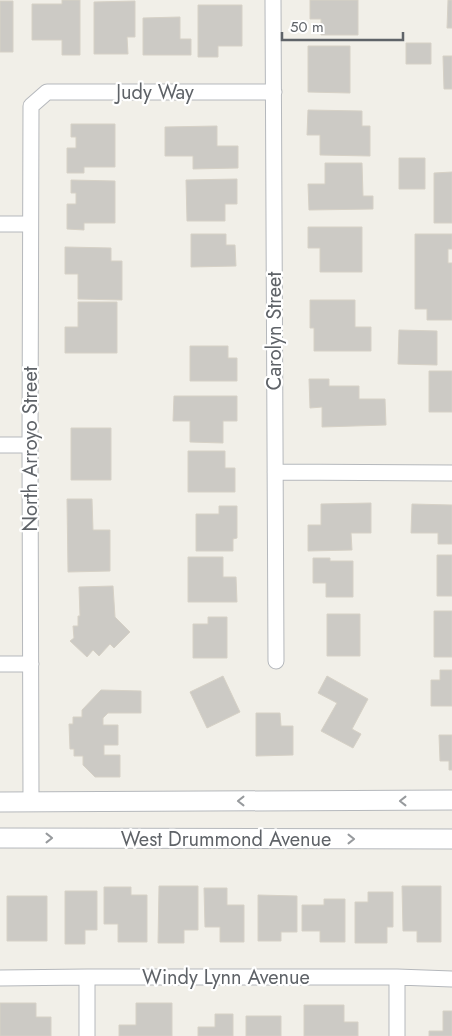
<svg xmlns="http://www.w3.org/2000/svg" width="452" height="1036" font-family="Jost,sans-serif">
<rect width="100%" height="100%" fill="#f1efe8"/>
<path fill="#cccac5" stroke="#d6d1c6" d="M62,0H80V55H62V40H32V4H62Z
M310,0H358V35H321V19H310Z
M448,0H452V28H447Z
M0,1H13V52H0Z
M135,1V37H127L128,54H94V2Z
M198,5H242V46H218V57H198Z
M180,17V39H191V55H143V18Z
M406,43H431V64H406Z
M308,46H350V93L308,92Z
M443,56H452V89H444Z
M308,110L362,111V126H370V156L320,155V135H307Z
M71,124H115V167H84V173H67V148H76V137H71Z
M217,126V146H238V168L193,169V156H165V127Z
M399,158H425V189H399Z
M325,163H362L363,196H373V209L309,210L308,184H325Z
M452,172V223H434V173Z
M237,179V204H225V221H187L186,180Z
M71,180L115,181V223H84V230L67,229V204H76V193H71Z
M308,227H362V272H320V248H308Z
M191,234H226V245H235L236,266L191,267Z
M415,234H452V249H448V263H452V320H427V309H415Z
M65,247L111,248V261H122V300L78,299V274H65Z
M310,300H355V327H371V351H314V328H310Z
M78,302H117V353H65V327H78Z
M399,330L437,331V365L398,364Z
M190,346H228V358H237V381H190Z
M429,371H452V412H429Z
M309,379H329V386H359V399H385L386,425L322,427V407L310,408Z
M174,396H237V421H223V443L190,442V421H173Z
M71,428H111V480H71Z
M188,451H225V468H235V492H188Z
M67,499H92L93,530H110V571L68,572Z
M371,503V533H351L352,550L308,551V525H321V504Z
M412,504L452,505V544H438V533H411Z
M219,506H237V538L233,539V551H196V514H219Z
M437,555H452V596H437Z
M188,557H223V577H236L237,602H188Z
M313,558H330V561H353V597H326V583H313Z
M113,586L115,617L130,632L114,648L110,644L99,656L93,650L87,657L70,641L74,638L73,626H78V616H80L79,587Z
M434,611H452V657H434Z
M327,614H360V656H327Z
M208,617H227V658H193V624H208Z
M440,670H452V706H431V680H440Z
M223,676L240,712L207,728L190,692Z
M327,676L368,699L352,729L361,734L353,748L321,731L337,703L318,693Z
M101,690L141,691V713H108L103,718V725H118V745H104V755H120V777H95L83,765V756H74V749H70L69,724H73V717H82V710Z
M256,713H280L281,726H293V755L256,756Z
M439,735H452V770H449V761H440Z
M159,886H198V930H184V943H158Z
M402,886H441V942H417V931H403Z
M104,887H131V895H147V942H118V924H104Z
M204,888H227V905H244V942H220V927H205Z
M65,891H97V930H85V944H65Z
M368,892H393V927H387V943H355V902H368Z
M258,895L297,896V932H281V941H258Z
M7,896H47V941H7Z
M324,899H345V942H320V931H302V905H324Z
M0,1003H36V1017H51V1036H0Z
M136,1003H172V1036H119V1025H136Z
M304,1005H344V1022H358V1036H304Z
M443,1011H452V1036H429V1031H443Z
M215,1014H233V1036H198V1027H215Z
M246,1016H281V1036H246Z"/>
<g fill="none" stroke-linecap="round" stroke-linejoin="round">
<defs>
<path id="minor" d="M273,0L276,661
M0,224H30
M0,445H30
M275,472L452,473
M0,664H31
M31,802L30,445L31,106L47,92H274
M0,978L87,977H397L452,979
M87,1036V977
M397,1036V977"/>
<path id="tertiary" d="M0,802L452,800
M0,838L452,839"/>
</defs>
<use href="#minor" stroke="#b5b8bc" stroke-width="17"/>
<use href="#tertiary" stroke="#b5b8bc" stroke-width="21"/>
<use href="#minor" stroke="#fff" stroke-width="15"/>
<use href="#tertiary" stroke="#fff" stroke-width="19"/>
</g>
<defs><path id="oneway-chevron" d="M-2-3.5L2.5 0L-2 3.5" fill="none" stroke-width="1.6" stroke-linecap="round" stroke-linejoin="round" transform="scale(1.25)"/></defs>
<g stroke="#979a9d">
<use href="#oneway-chevron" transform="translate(241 801) rotate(180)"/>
<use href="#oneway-chevron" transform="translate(403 801) rotate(180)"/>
<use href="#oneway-chevron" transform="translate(49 838)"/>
<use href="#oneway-chevron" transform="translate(351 839)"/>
</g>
<g text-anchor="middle" stroke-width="4.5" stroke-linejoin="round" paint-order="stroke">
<g font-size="20" fill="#5f6368" stroke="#fff">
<text x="155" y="99">Judy Way</text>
<text transform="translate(274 331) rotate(-90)" y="7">Carolyn Street</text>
<text transform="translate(30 449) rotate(-90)" y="7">North Arroyo Street</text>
<text x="226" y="846">West Drummond Avenue</text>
<text x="226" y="984">Windy Lynn Avenue</text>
</g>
</g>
<path d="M282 32v8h121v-8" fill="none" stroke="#5f6368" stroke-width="2.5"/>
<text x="290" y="32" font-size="15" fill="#5f6368" stroke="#ffffff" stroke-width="4" paint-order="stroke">50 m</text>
</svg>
